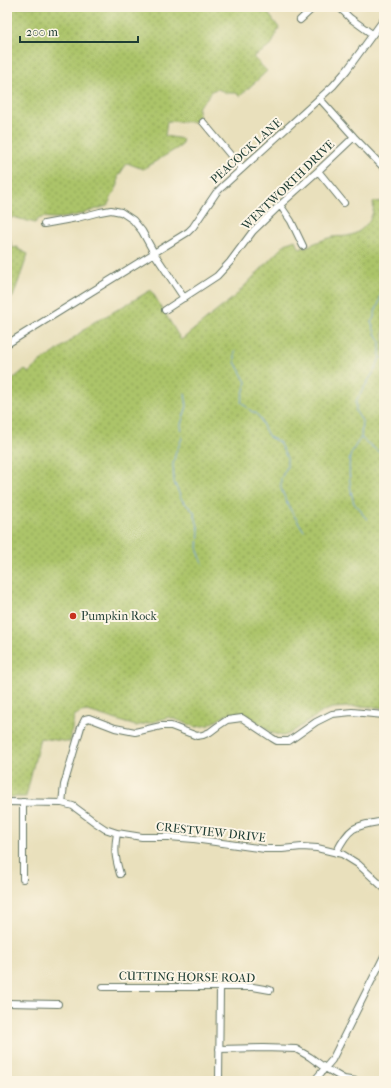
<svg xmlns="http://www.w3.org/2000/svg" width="391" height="1088" font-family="'IM FELL French Canon',serif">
<defs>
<pattern id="green-dots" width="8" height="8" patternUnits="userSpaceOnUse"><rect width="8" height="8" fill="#acc469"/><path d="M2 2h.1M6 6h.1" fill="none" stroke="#8ba057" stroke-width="1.8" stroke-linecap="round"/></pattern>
</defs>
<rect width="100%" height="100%" fill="#fcf5e5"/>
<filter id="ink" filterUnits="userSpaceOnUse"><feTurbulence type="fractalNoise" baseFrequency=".025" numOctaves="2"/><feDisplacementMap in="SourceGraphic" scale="8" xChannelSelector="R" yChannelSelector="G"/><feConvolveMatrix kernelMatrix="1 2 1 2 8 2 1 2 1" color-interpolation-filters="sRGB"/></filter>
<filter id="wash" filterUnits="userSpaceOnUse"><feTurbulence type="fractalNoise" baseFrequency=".012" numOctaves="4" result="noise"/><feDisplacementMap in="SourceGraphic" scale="16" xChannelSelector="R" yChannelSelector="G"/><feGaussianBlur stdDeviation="0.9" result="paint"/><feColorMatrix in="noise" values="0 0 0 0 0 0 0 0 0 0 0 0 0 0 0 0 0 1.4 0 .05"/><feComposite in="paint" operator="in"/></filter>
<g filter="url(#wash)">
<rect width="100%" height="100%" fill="#e9e0bc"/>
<path fill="url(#green-dots)" stroke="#66804e" d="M7,7H270L268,13L279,28L271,46L253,57L267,71L240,96L236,93H227L218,89L213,90L205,100L199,106L198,110L199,116L195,118L194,122L167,121L165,136L183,139L181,146L143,169L127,163L118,177V185L107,206C92,210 70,219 55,218C46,218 40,215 35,223L13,217L8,221L7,226Z
M384,201V708L362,706L333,708L324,711L289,734L283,736L272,733L248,715L238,713L228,714L209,725L196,727L169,717L153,722L136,726L88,711L81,712L74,716L70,742L40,738L26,797H7V384L25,369L28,373L40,362L54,353L94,322L108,315L151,290L181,340L234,297L285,244L295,240L300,249C311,245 321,240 332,237C338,236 345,237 351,235C364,231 376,216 373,202Z
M7,227L12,248L18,247V249L28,254L13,297L7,299Z"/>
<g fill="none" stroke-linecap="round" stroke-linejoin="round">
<path stroke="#74a3dd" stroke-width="1" d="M378,265C382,283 384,294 376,310C374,315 375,317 371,322L376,335L380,341V357L384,359
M235,351V362L246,382L241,402L251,411L256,413L260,418L265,430L269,437L279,442L287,458V467L281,478V489L290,509L304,531
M185,394L187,406L181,424L182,438L178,448L176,451L173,464L174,482L182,500L194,512L199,530L198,551L203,564
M361,438L380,453L384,458
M367,519C363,516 362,513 360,509C358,506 355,506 354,503C350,493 348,467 350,457C351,452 358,441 361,438L362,421L356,412V401L376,368L380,357"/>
</g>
</g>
<g filter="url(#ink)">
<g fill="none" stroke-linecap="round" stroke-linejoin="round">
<defs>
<path id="minor" d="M339,7L350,18L372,34
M300,20L314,7
M320,99L354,137L384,168
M203,122L242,169
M318,171L344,203
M280,205L291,221L303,246
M44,224L77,218L100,212L111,210L121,212L133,220L142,231L154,253L184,298
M165,310L217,276L230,262L253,231L280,205L318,171L354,137
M7,344L188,232L193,227L216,193L222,187L333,86L347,70L384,19
M7,802L62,803L73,806L96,823L105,829L117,833L142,837H169L194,839L265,849H282L302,847L317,848L342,854L358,864L384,888
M62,803L64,785L81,727L85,719L89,718L115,728L135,732L161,726H171L197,736L203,735L210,732L218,726L227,720L242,718L272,738L277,741H289L316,722L332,714L352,712L384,715
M117,833C114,850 115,857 120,874
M336,853C350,825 355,826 384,821
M23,879V802
M103,987H253L270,990
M7,1003L58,1004
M219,1049L263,1048L296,1049L310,1057L325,1068L344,1079L356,1081
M219,1081L220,988
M314,1081L332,1060L384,956"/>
</defs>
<use href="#minor" stroke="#667664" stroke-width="8"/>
<use href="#minor" stroke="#fff" stroke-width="6"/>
</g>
</g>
<circle fill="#c8321e" stroke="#fcf5e5" stroke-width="1.5" cx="73" cy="616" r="4"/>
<g text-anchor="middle" stroke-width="4" stroke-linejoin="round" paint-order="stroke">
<g font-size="12" fill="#1f3d34" stroke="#fcf5e5">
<text transform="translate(246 151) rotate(-42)" y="4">PEACOCK LANE</text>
<text transform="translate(288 185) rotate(-44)" y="4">WENTWORTH DRIVE</text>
<text transform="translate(211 832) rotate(6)" y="4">CRESTVIEW DRIVE</text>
<text transform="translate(187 977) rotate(1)" y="4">CUTTING HORSE ROAD</text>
</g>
<g font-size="12" fill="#1f3d34" stroke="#fcf5e5" text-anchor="start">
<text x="81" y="620">Pumpkin Rock</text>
</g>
</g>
<rect width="391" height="1088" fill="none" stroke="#fcf5e5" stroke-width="24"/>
<path d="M20 36v6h118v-6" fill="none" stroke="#1f3d34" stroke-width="2"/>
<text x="26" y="36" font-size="12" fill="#1f3d34" stroke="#fcf5e5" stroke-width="3" paint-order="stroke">200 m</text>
</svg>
